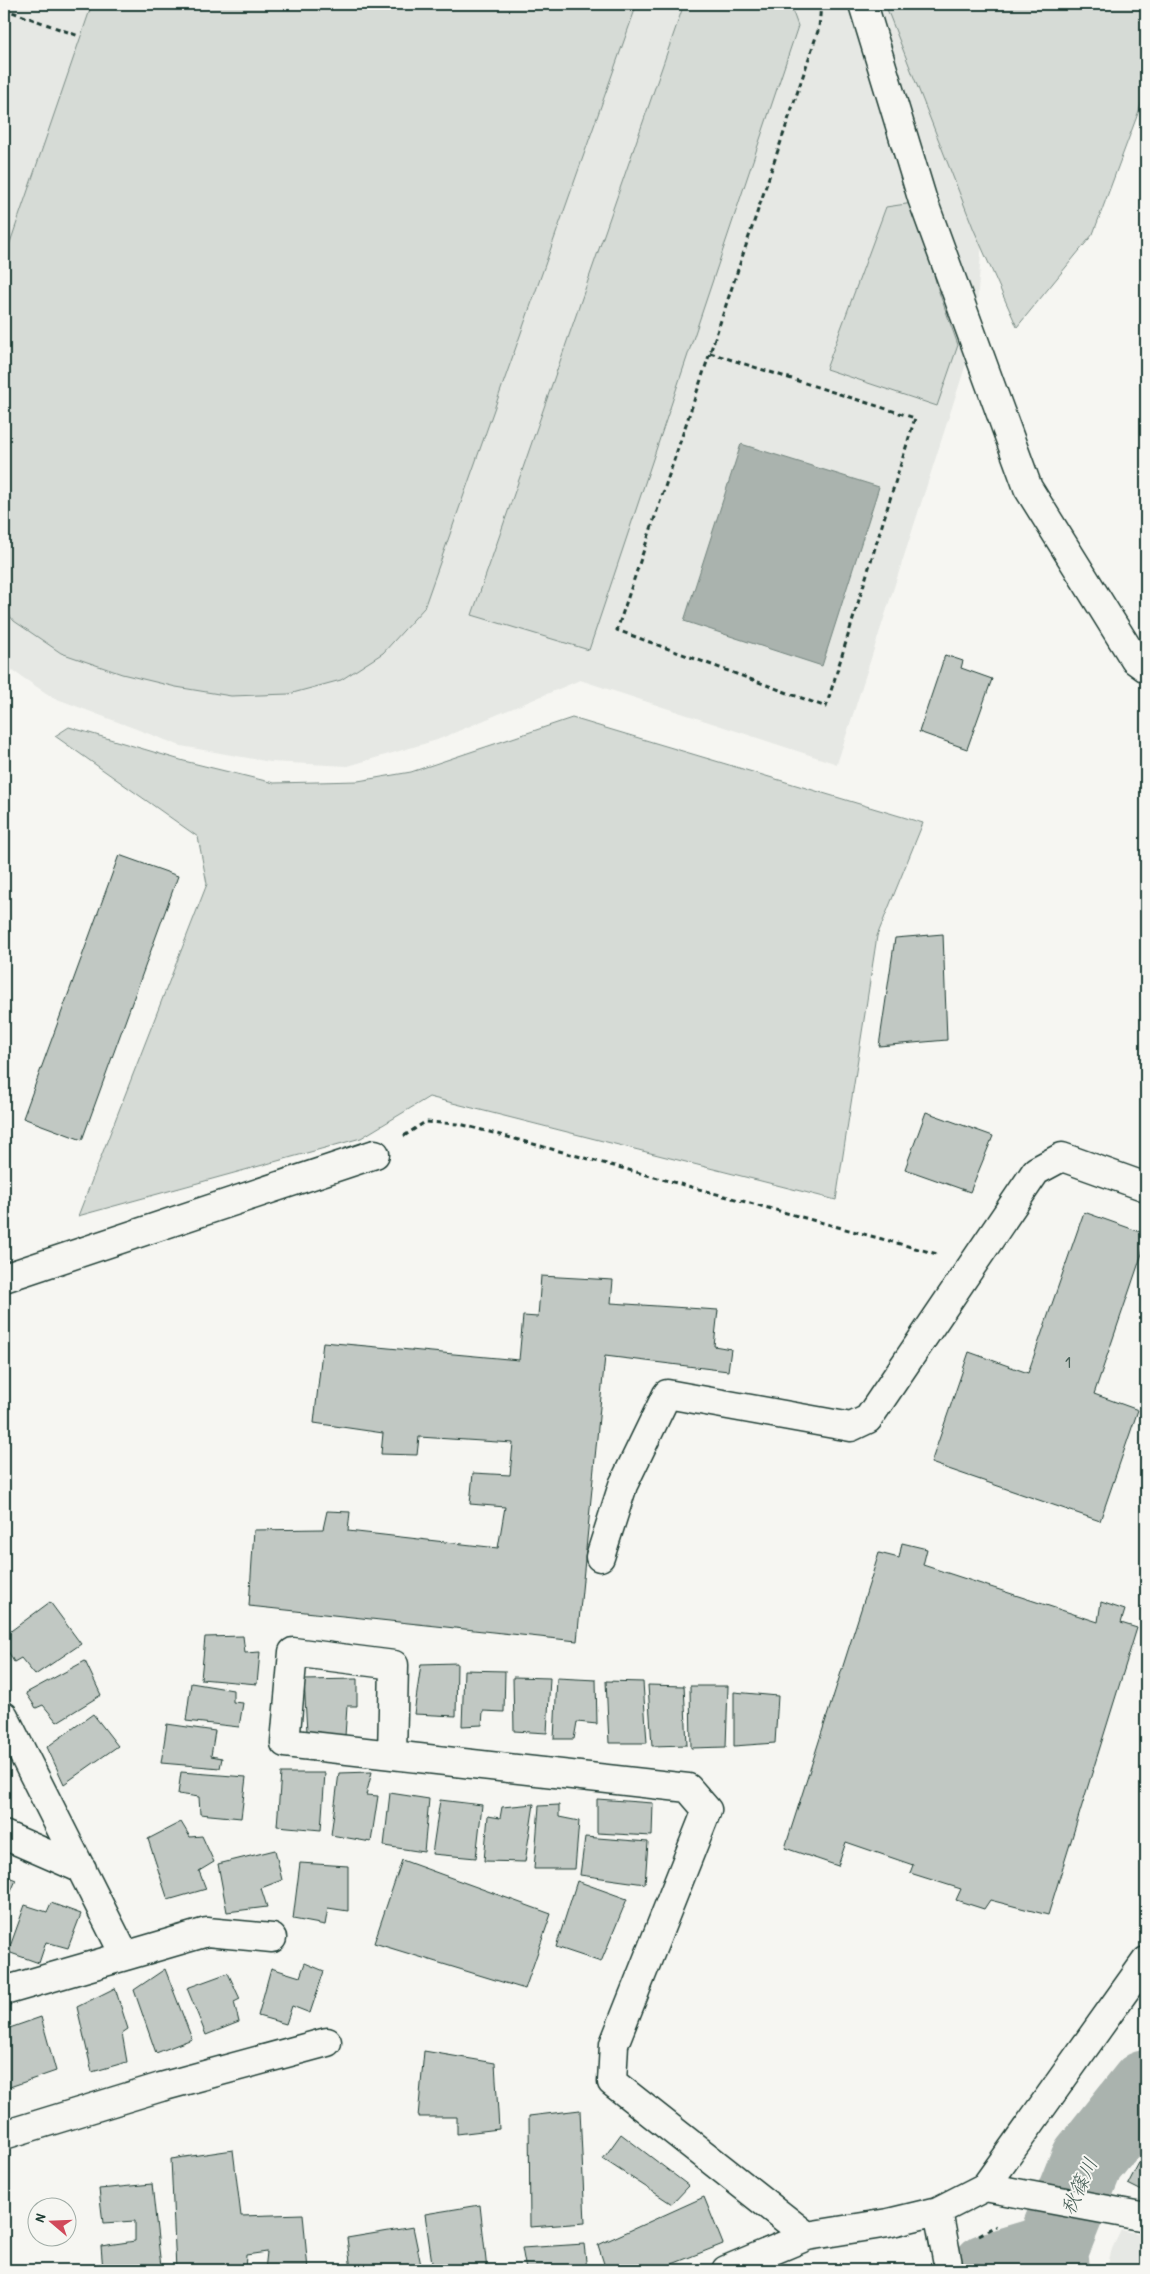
<svg xmlns="http://www.w3.org/2000/svg" width="1150" height="2274" font-family="'Patrick Hand','Klee One',sans-serif">
<rect width="100%" height="100%" fill="#f6f6f2"/>
<filter id="ink" filterUnits="userSpaceOnUse"><feTurbulence type="fractalNoise" baseFrequency=".02" numOctaves="2"/><feDisplacementMap in="SourceGraphic" scale="10" xChannelSelector="R" yChannelSelector="G"/><feConvolveMatrix kernelMatrix="1 2 1 2 8 2 1 2 1" color-interpolation-filters="sRGB"/></filter>
<g filter="url(#ink)">
<path fill="#e6e8e4" d="M4,4H902L986,193L974,339L837,764L580,680L437,740L348,766L270,762L181,746L52,697L4,665Z
M1121,2230L1146,2235V2270H1106L1112,2249Z"/>
<path fill="#d6dbd6" stroke="#7a8c85" d="M92,4H637L424,608L383,653L341,680L289,694L231,696L176,687L122,674L61,653L14,621L4,609V260Z
M684,4H790L798,26L589,650L472,615Z
M885,4H1142L1146,15V79L1140,108L1093,234L1017,327L974,230Z
M913,203L938,289L958,345L937,406L826,369L886,207Z
M572,718L923,823L877,936L836,1200L429,1097L361,1138L78,1216L207,884L198,837L55,736L69,727L184,761L274,783L358,781L411,772Z"/>
<path fill="#aab3ae" stroke="#72847d" d="M741,444L879,487L822,666L684,621Z"/>
<g fill="none" stroke-linecap="round" stroke-linejoin="round">
<path stroke="#aab3ae" stroke-width="74" d="M988,2270L1051,2251
M1053,2270L1051,2251L1087,2161L1146,2087"/>
</g>
<path fill="#c1c8c3" stroke="#1f3d34" d="M945,655L963,661L961,668L992,679L967,749L919,732Z
M119,855L178,876L82,1140L23,1118Z
M943,934L947,1040L879,1046L895,938Z
M926,1112L993,1136L970,1192L905,1169Z
M1084,1212L1146,1234V1242L1094,1394L1138,1410L1100,1521L931,1463L969,1352L1028,1373Z
M541,1276L613,1280L611,1303L718,1310L714,1346L731,1349L728,1371L605,1356L577,1641L249,1606L254,1530L323,1529L327,1511L350,1512L348,1531L498,1548L505,1507L470,1504L473,1473L510,1475L513,1443L419,1437L417,1455L381,1454L383,1433L314,1423L323,1342L519,1360L523,1316L538,1317Z
M902,1543L927,1549L923,1565L1098,1622L1101,1602L1125,1610L1121,1623L1137,1628L1048,1915L990,1900L984,1909L956,1900L961,1889L910,1873L913,1865L846,1842L838,1866L785,1848L879,1553L899,1558Z
M50,1602L81,1644L35,1675L21,1658L14,1662L4,1644V1636Z
M243,1636L245,1653L260,1652L257,1684L201,1679L205,1637Z
M85,1661L101,1695L57,1722L43,1705L36,1708L26,1693Z
M457,1663L456,1716L414,1714L421,1664Z
M464,1670L505,1671L504,1712L483,1711L482,1725L462,1726Z
M513,1677L550,1678L547,1733L514,1731Z
M557,1678L596,1680L597,1724L577,1722L574,1739H554Z
M357,1679V1706H347L345,1736L307,1732L304,1680Z
M606,1681L643,1682L647,1743H609Z
M191,1683L233,1690V1702L243,1703L239,1727L186,1721Z
M648,1685L684,1686L687,1745L652,1746Z
M690,1686H728L726,1747L691,1748Z
M734,1692L778,1696L775,1743L734,1746Z
M93,1714L118,1746L64,1784L47,1747Z
M167,1724L215,1731L211,1756L222,1758L220,1768L161,1763Z
M181,1772L246,1777L241,1818L200,1814L199,1797L178,1794Z
M372,1772L366,1795L378,1796L371,1842L331,1835L339,1773Z
M281,1773H325L321,1830L277,1826Z
M390,1793L429,1799L424,1852L384,1846Z
M597,1799L653,1803L652,1836L597,1833Z
M440,1800L482,1805L476,1858L432,1854Z
M534,1804L525,1862L484,1861L488,1816L500,1818L502,1807Z
M559,1805V1817L579,1821L575,1869H534L539,1806Z
M181,1822L190,1837L202,1836L214,1862L199,1871L206,1889L168,1900L148,1839Z
M585,1837L648,1842L645,1884L580,1875Z
M275,1850L282,1880L261,1888L267,1907L227,1912L218,1864Z
M402,1860L551,1914L525,1989L374,1943Z
M300,1863L348,1866V1911L328,1908L325,1925L293,1919Z
M4,1875L16,1880L4,1908Z
M577,1881L627,1899L601,1962L556,1947Z
M51,1903L81,1914L68,1948L46,1942L39,1963L8,1952L25,1905L47,1912Z
M305,1963L324,1971L310,2013L292,2006L286,2024L258,2016L271,1968L300,1977Z
M165,1969L192,2039L156,2053L134,1990Z
M228,1973L240,1999L234,2002L239,2022L206,2035L187,1988Z
M115,1988L128,2029L122,2033L127,2062L92,2072L77,2007Z
M41,2017L56,2071L4,2089V2030Z
M424,2051L495,2063L499,2129L457,2134V2117H418Z
M580,2110L585,2223L530,2227L529,2116Z
M621,2134L689,2186L672,2204L603,2159Z
M1146,2149V2193L1128,2184Z
M233,2150L241,2216L303,2214L308,2270H265L267,2252L246,2255L245,2270H176L171,2159Z
M152,2184L161,2267L141,2270H103L101,2246L135,2241V2221L103,2223L99,2189Z
M704,2197L723,2244L657,2270H606L598,2245Z
M480,2205L487,2270H433L425,2214Z
M413,2227L422,2270H351L347,2238Z
M584,2244L587,2270H526L522,2248Z"/>
<g fill="none" stroke-linecap="round" stroke-linejoin="round">
<defs>
<path id="minor" d="M863,4L922,198L1028,488L1135,660L1146,668
M4,1278L375,1154
M600,1557L623,1485L667,1394L851,1427L868,1419L1036,1171L1062,1157L1146,1187
M4,1716L125,1956L4,1991
M392,1755L394,1665L293,1652L285,1743L688,1788L707,1810L614,2044L612,2082L807,2236
M4,1835L82,1869
M125,1956L207,1932L272,1938
M4,2135L161,2087L327,2042
M985,2187L1146,2217
M938,2211L949,2270
M726,2270L807,2236L888,2223L938,2211L985,2187L1146,1961"/>
</defs>
<use href="#minor" stroke="#1f3d34" stroke-width="31"/>
<path stroke="#1f3d34" stroke-width="3" stroke-dasharray="5 4" stroke-linecap="butt" d="M4,9L79,36
M710,353L915,418L826,707L617,630L819,28L821,4
M404,1136L425,1122L460,1124L937,1254
M979,2235L996,2226"/>
<use href="#minor" stroke="#f6f6f2" stroke-width="28"/>
</g>
</g>
<g text-anchor="middle" stroke-width="4" stroke-linejoin="round" paint-order="stroke">
<g font-size="16" fill="#486058">
<text x="1068" y="1368">1</text>
</g>
<g font-size="20" font-style="italic" fill="#425a52" stroke="#f6f6f2">
<text transform="translate(1079 2186) rotate(-65)" y="7">秋篠川</text>
</g>
</g>
<rect width="1150" height="2274" fill="none" stroke="#f6f6f2" stroke-width="20"/>
<rect x="10" y="10" width="1130" height="2254" fill="none" stroke="#1f3d34" stroke-width="2" filter="url(#ink)"/>
<g transform="translate(52 2222) rotate(289)"><circle r="24" fill="#f6f6f2" stroke="#a0aca6"/>
<path d="M0-4L9 19L0 12L-9 19Z" fill="#d1495b"/>
<text y="-8" font-size="14" font-weight="bold" text-anchor="middle" fill="#1f3d34">N</text>
</g>
</svg>
